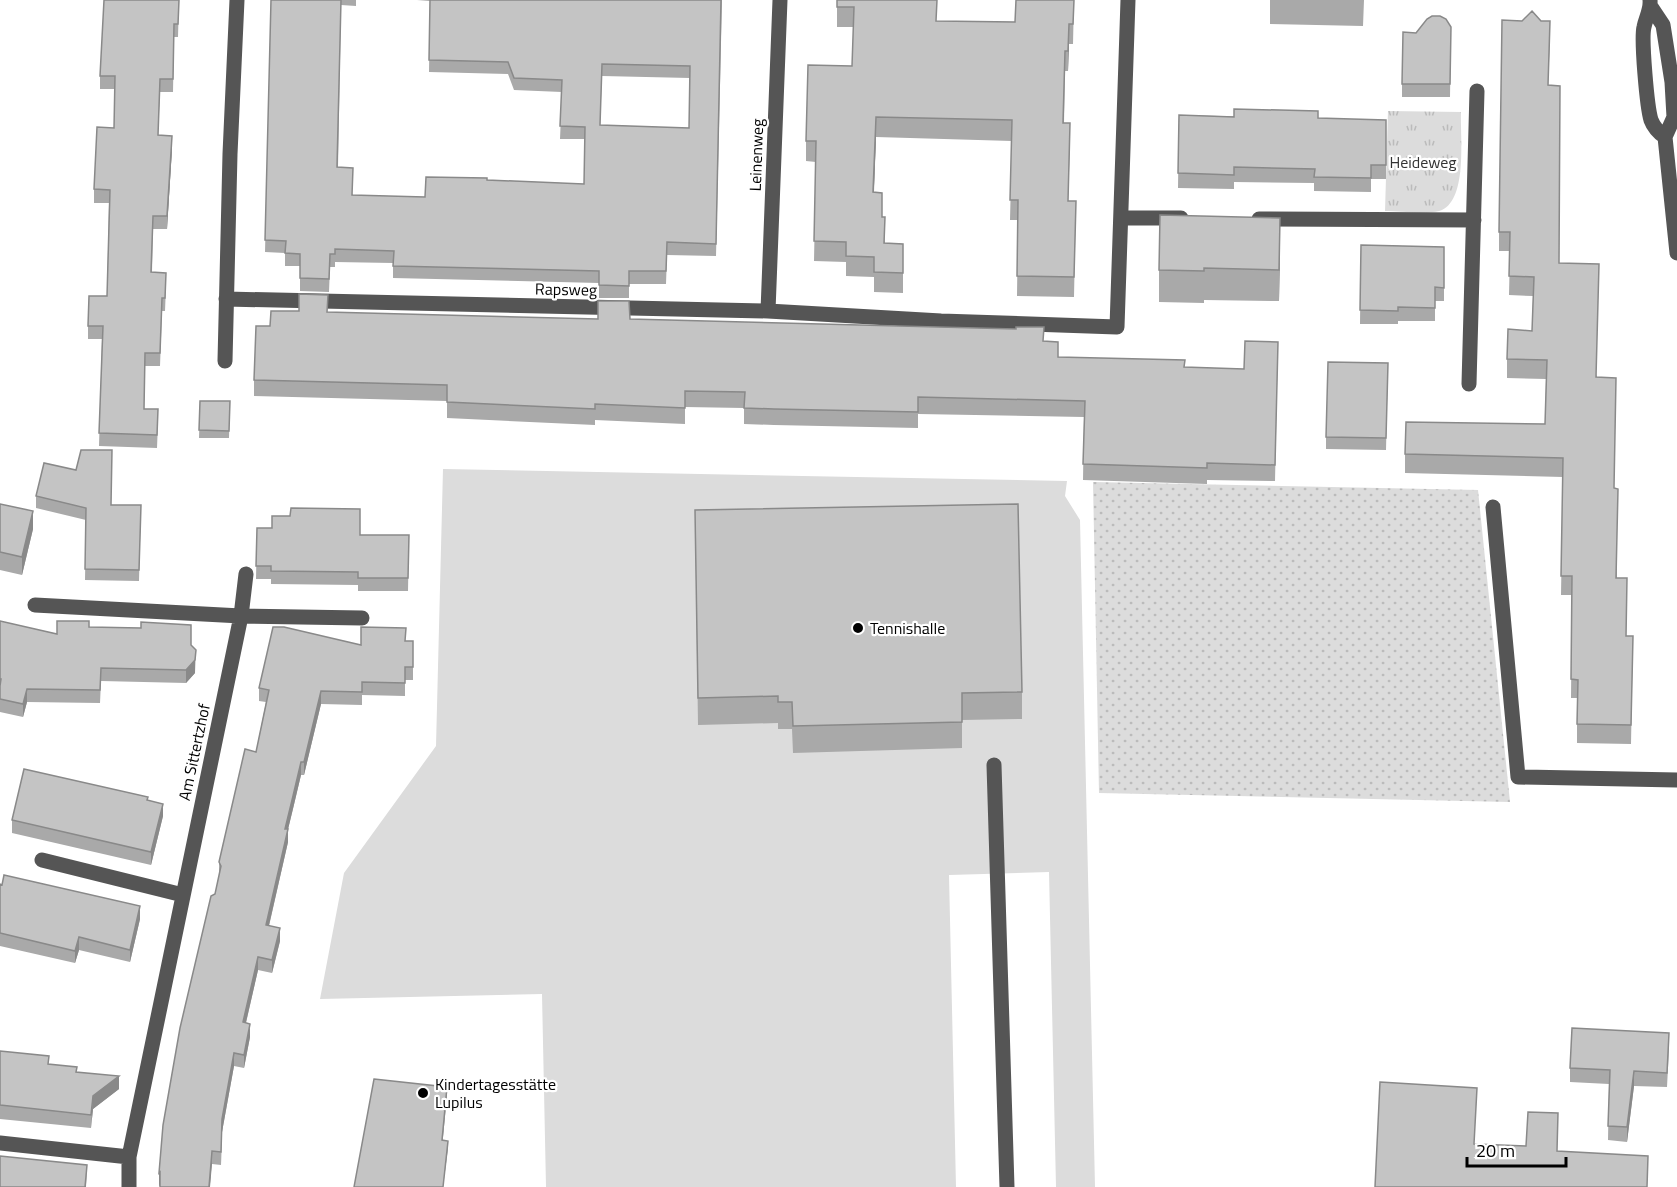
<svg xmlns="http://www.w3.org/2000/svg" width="1677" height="1187" font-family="'Titillium Web',sans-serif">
<defs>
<pattern id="grass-dots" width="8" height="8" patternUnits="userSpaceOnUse" patternTransform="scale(1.5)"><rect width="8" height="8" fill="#dcdcdc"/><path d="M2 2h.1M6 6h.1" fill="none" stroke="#bbb" stroke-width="1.8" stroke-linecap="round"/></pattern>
<pattern id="park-tufts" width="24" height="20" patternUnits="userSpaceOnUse" patternTransform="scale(1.5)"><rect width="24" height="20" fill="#dcdcdc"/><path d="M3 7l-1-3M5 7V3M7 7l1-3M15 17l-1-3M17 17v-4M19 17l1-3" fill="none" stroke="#bbb"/></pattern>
</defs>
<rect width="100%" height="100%" fill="#fff"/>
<path fill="url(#grass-dots)" d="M1093,482L1478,490L1510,802L1099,793Z"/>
<path fill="url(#park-tufts)" d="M1388,111L1461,112C1460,136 1468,198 1442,210C1429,215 1400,211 1385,211Z"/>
<path fill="#dcdcdc" d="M443,469L1067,481L1065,496L1080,520L1095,1187H1056L1049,872L949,875L956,1187H546L542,994L320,999L344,873L436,746Z"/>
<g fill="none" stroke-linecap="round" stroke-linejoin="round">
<path stroke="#555" stroke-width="15" d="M1650,0C1651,10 1646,17 1644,27C1641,39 1647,107 1651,120C1654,128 1658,132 1665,137
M1651,7L1663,25L1672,82L1674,117L1665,137L1677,253
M1121,218H1181
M1259,219L1474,220
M226,299L768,311L941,321L1117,327L1128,0
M768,311L780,0
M225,361L230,154L237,0
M1469,384L1477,91
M1493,507L1518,777L1677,780
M35,605L241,616L362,618
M994,765L1007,1187
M42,860L183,895
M0,1143L129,1157
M129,1187V1157L241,616L246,574"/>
</g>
<path fill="#a9a9a9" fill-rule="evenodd" d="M179,0L178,37H174L173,92H160L158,135L172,149L167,229H153L152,272L166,286L165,311H162L160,366H145L144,409L158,422L157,448L99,446L102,339H88V326L107,296L109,203H94V189L114,128L115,89H100V76Z
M271,0H356V6L341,5L338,167L353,195L425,197L487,180L584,184L585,139H560L562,92L514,90L508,74L429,72L430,1L417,0H722L716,256L667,255L666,284H629V298H599V283L393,278V263L335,262V267H330L329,292L300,291V266H285V253L265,252ZM602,76L690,78L689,128L600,125Z
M837,0L937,21L1015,22L1074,0L1073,44H1069L1068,71H1065L1064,123L1070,143L1068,201H1076L1074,297L1017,296L1018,220H1010L1012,141L876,137L874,192L882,217L885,243L903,244V293L874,292V277L846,276V262L814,261L816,162L806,161V141L852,66L854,27H837Z
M1270,0H1364L1363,26L1270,24Z
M1451,27L1450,97H1402V84L1416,33Z
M1550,40L1548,85L1559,263L1597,377L1614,488L1617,578L1627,597L1626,636H1633L1631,744L1577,743V698H1571L1572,595H1561L1563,477L1405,473V454L1545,424L1546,379L1507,378V359L1532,331L1533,296L1509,295L1510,251H1499V232Z
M1179,115L1386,120V179H1371V192L1314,191V183L1234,182V189L1178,188Z
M1361,245L1444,247V301H1435V321H1398V324H1360Z
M1280,249L1279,301L1204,300V303L1159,302V270Z
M630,319L1044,341L1058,357L1184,367L1244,369L1278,342L1275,481L1207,480V484L1083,480L1084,417L918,414V428L774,425L744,424V408L685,407V424L595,420V425L447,418V401L254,396V380L270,326Z
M1388,363L1386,450L1326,449V437Z
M200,401H230L229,438H199Z
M36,496L111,505H141L139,581L85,580L86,520L36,508Z
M0,504L33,529L22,575L0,570Z
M695,510L1022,692V719L962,720V748L793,753L792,729H778V723L698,725Z
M257,528L360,535H409L408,591H358V585L271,584V579H256Z
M0,621L57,634L89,627L191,645L196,650L195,673L186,683L101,681L100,703L27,702L23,717L0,712Z
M406,641H413V680H405V696L362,695V705L321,704L304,775H301L293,809L288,829V842L269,926L280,941L272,973L258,970L246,1023L250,1037L244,1068L234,1066L222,1132L221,1165L212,1164L159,1186L215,894L219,876V862L256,752L266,702L259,701V688L361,645Z
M148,800L163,816L151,865L12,833V820Z
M0,884L140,919L130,962L79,950L75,963L0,946Z
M1669,1048L1667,1087L1634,1086L1627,1142L1608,1140L1609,1084L1570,1082V1068Z
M0,1051L77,1072L119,1089L93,1109L91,1128L0,1119Z"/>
<path fill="#898989" d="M1069,24V44L1068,71V51Z
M876,117V137L873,212V192Z
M172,136V149L167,229V216Z
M1280,218V249L1279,301V270Z
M33,511V529L22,575V557Z
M195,660V673L186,683V670Z
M27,689V702L23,717V704Z
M321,691V704L304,775V762Z
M301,762V775L285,842V829Z
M163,804V816L151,865V852Z
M288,829V842L266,938V925Z
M140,906V919L130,962V950Z
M280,928V941L272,973V960Z
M79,937V950L75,963V951Z
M258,957V970L243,1035V1022Z
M250,1024V1037L244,1068V1055Z
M234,1053V1066L222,1132L221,1165L222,1119Z
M1634,1071V1086L1627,1142V1127Z
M119,1076V1089L93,1109L91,1128L93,1096Z
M447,1087V1095L442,1148V1140Z
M448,1141V1148L443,1187Z
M212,1151V1164L210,1187H209Z
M87,1165L86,1187H85Z
M160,1172V1184L159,1186V1173Z"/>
<path fill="#c4c4c4" stroke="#898989" stroke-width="1.5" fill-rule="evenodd" d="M104,0H179L178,24H174L173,79H160L158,135L172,136L167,216H153L151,272L166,273L165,298H162L160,353H145L144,409H158L157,435L99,433L103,326H88L89,296H107L110,190L94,189L97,127L114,128L115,76H100Z
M271,0H341L337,167L353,168L352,195L425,197L426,177L487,178V180L584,184L585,127L560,126L562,80L514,78L508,62L429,60L430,0H721L716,244L667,242L666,271H629V286L599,285V271L393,266L394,251L335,249V254H330L329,279L300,278V254L285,253L286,241L265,240ZM602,64L690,66L689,128L600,125Z
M837,0H937L936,21L1015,22L1016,0H1074L1073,24H1069L1068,51H1065L1063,123H1070L1068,201H1076L1074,277L1017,276L1018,200H1010L1012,120L876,117L873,192L882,193V217H885L884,243L903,244V273L874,272V257L846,256V242L814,241L816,141H806L808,65L852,66L854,7H837Z
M1532,11L1541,21H1550L1548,85L1560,86L1559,263L1599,264L1596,377L1616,378L1614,488L1618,489L1616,578H1627L1626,636H1633L1631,725L1577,724L1578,680L1571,679L1572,576H1561L1563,458L1405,454L1406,422L1545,424L1547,360L1507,359L1508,329L1532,331L1534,277L1509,276L1510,232H1499L1502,20L1522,21Z
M1432,16H1440L1446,19L1451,27L1450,84H1402L1403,32L1416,33L1427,19Z
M1234,109L1318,111V118L1386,120V165H1371V178L1314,177L1315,169L1234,167V175L1178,173L1179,115L1234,117Z
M1160,215L1280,218L1279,270L1204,268V271L1159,270Z
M1361,245L1444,247V288L1435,287V308L1398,307V311L1360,310Z
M299,294L328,295L327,312L598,319V301H629L630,319L1016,329V327H1044L1043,341L1058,342V357L1185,360L1184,367L1244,369L1245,341L1278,342L1275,465L1207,463V468L1083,464L1085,401L918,397V412L774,409L744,408L745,392L685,391V408L595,404V409L447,402V385L254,380L256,326H270L271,311H299Z
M1328,362L1388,363L1386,438L1326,437Z
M200,401H230L229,431L199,430Z
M81,450H112L111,505H141L139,570L85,569L86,508L36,496L44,463L76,470Z
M0,504L33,511L22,557L0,552Z
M1018,504L1022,692L962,693V722L793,726L792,702H778V696L698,698L695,510Z
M291,508L360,509V535H409L408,578H358V572L271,571V566H256L257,528H272V516H290Z
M0,621L57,634V621H89V627L141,628V622L191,625V645L196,650L195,660L186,670L101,668L100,690L27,689L23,704L0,699V686L1,679H0Z
M273,627H284L361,645V627L406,628L405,641H413V667H405V683L362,682V692L321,691L304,762H301L293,796L285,829H288L266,925L280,928L272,960L258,957L243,1022L250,1024L244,1055L234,1053L222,1119L221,1152L212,1151L209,1187H160V1172L159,1173L163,1125L180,1028L211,896L215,894L221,866L219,862L245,749L256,752L269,690L259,688Z
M24,769L148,797L147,800L163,804L151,852L12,820Z
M4,875L140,906L130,950L79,937L75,951L0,933V884L2,885Z
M1572,1028L1669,1033L1667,1073L1634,1071L1627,1127L1608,1126L1610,1070L1570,1068Z
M0,1051L49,1056L48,1064L77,1067L76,1072L119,1076L93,1096L91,1115L0,1105Z
M374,1079L447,1087L442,1140L448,1141L443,1187H354Z
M1380,1082L1477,1088L1474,1144L1526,1146L1528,1112L1558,1113L1557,1151L1648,1156L1647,1187H1375Z
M0,1156L87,1165L85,1187H0Z"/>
<g fill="#000" stroke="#fff" stroke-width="2">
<circle cx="858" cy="628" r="6"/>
<circle cx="423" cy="1093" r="6"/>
</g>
<g text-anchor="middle" stroke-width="4.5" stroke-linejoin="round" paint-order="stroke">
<g font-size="16" fill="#000" stroke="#fff">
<text transform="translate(756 155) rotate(-88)" y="6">Leinenweg</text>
<text transform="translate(566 289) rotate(1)" y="6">Rapsweg</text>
<text transform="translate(194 752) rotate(-78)" y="6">Am Sittertzhof</text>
</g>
<g font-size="16" fill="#333" stroke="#fff">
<text x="1423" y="168">Heideweg</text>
</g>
<g font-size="16" fill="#000" stroke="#fff" text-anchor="start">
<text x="870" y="634">Tennishalle</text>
<text x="435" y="1090">Kindertagesstätte<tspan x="435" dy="18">Lupilus</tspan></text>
</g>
</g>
<path d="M1467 1157v9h99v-9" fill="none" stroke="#000000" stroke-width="3"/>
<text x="1476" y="1157" font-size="18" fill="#000000" stroke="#ffffff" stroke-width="4.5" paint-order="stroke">20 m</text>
</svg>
